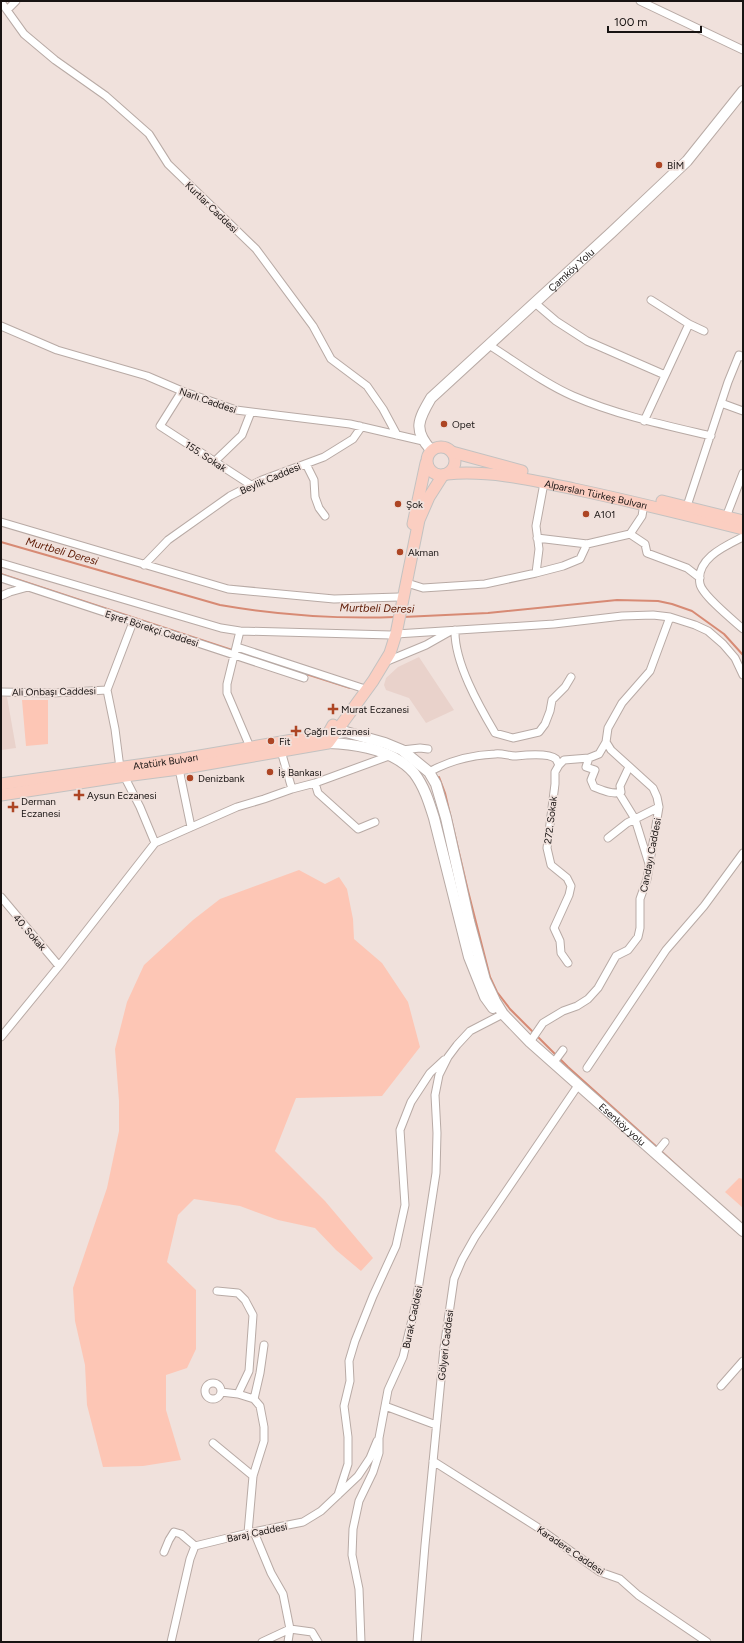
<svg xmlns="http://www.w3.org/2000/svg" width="744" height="1643" font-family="Figtree,sans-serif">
<rect width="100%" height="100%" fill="#f0e1dc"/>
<path fill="#e9d2cb" d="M419,657L454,710L426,723L409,698L386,690L384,685L386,678L398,667Z
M1,697H7L16,748L1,750Z"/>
<path fill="#fdc6b5" d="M22,700H48V744L26,746Z
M299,870L325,884L339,877L347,889L353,919L354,939L382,963L408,1002L420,1047L382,1096L296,1098L275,1151L325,1201L373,1258L361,1271L336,1250L315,1228L278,1220L240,1206L194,1199L178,1215L167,1262L196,1290V1349L187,1368L166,1375V1410L181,1460L143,1466L103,1467L87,1405L85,1365L75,1321L73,1288L107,1188L119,1131V1101L115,1049L127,1002L144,965L193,920L220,899Z
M739,1178L743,1179V1208L725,1192Z"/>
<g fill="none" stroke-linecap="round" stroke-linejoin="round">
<path stroke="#d78a74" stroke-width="2" d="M1,542L220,605C278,615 337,619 395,617
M1,574L232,650
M403,617L488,613L617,600L658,601L672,604L692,611L724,634L743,655
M237,652L350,688
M439,777L445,793L468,891L490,977L497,992L510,1009L568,1067L658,1148
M661,1151L687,1175"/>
<defs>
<path id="street" d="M640,1L743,50
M1,2L24,34L55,60L106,96L149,134L168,164L256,249L313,326L331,359L367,386L383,409L397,435
M7,10L16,1
M651,300L689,324L704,331
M535,303L556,321L587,341L665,375
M1,326L57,350L147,376L182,391L236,410L350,424L423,441
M489,345C516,362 543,383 573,396C617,415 664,425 711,436
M182,391L160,426L251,485
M721,403L743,411
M644,421L689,324
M214,462L242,435L251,412
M306,464L314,480L315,497L319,508L325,516
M687,506L728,382L739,355L743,357
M726,517L743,473
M1,522L228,589L334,599L399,597
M630,534L645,544L647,553L687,568L700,578
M743,537C725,546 695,559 700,584C702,595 734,621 743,629
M537,538L587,544L630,534L642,516L644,504
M1,563L221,628L240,631L391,635
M144,565L168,540L230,496L262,480L324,457L353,439L360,429V426
M536,573L563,566L580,559L587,544
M1,578L304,678
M407,583L423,588L485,584L536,573L539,549L536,526L544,483
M1,596L10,592L28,587
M455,630C454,662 479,706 495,733L513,738L539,732L545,724L550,711L552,700L565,687L571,677
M240,631L227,684V693L250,747
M396,634L554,624L622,616L653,615L670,617L695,625L708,631L723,644L735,658L743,675
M237,647L362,688
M385,662L426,645L449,632
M107,690L115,729L120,768L140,807L155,843
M1,692L53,693L107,690L133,622
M402,750L420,748L428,749
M281,751L292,789
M589,758L586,767L595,770L591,780L594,787C602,790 612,795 621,792L620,786L629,767
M179,769L191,827
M429,772C449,761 472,755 495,754C502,753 509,756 516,756C525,755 549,753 556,759C557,761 558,763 559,765
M315,783L318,793L358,829L375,822
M619,793L635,819L649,864
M608,838L627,823L659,807
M1,897L59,966
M568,963L561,953L560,941L554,928L569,895L571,886L567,878L551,865L547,848L555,784V772L559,765L564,760L589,758L599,754L606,742
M1,1037L59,966L155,843L237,807L264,799L292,789L315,783L389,756
M530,1042L543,1023L563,1011L577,1006L588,999L598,988L616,956L628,950L638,937L640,928V899L647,879L659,807L657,797L653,788L611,750L606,742L608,728L622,703L650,671L670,617
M554,1062L563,1050
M587,1068L666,950L704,906L743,853
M656,1153L665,1142
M217,1291L238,1293L245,1300L253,1315L249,1371L238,1394
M205 1391a8 8 0 1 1 16 0a8 8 0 1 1-16 0Z
M721,1386L743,1361
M221,1392L238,1394L254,1399L260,1406L264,1427V1441L253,1476L248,1533
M254,1399L260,1373L264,1345
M385,1406L436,1425
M213,1443L253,1476
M433,1461L537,1527L600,1572L620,1579L638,1595L707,1642
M338,1495L348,1464V1437L344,1406L350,1381L349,1361L355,1341L373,1296L396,1246L405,1205L400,1130L411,1102L430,1073L444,1060
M254,1532L271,1573L283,1594L290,1629L288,1642
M164,1552L169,1540L174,1532L181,1534L195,1546
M171,1642L190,1559L195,1546L248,1533L303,1522L321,1511L358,1476L370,1458L377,1441
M262,1642L290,1629L312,1632L318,1642
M361,1642L359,1589L352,1555L353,1529L359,1501L373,1472L379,1453V1438L388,1390L403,1357L416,1303L436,1173L437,1133L435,1095L439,1075L448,1057L457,1045L470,1031L503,1014
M417,1642L425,1545L444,1348L454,1279L462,1260L475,1237L579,1084"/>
<g id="secondary">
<path id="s1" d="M431,450C413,430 418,420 431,398L612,232L687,161L743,91"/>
<path id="s2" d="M330,734L346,732L385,743L402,750L429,772L436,784L446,818L469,921L485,980L495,1001L503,1014L530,1042L743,1231"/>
<path d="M328,743C356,744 394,750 414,773C424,786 429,802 434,818L469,957L485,997L493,1008"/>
</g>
<g id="primary">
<circle cx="441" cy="461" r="14"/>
<path d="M452,452L522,471"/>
<path id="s3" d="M447,474C490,470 532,480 574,489C631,501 687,515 743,529"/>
<path d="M662,501L743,521"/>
<path d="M413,524L426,463"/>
<path id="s4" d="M1,784L182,759L328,734L333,725"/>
<path d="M1,795L125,776L179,769L328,743L373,681L390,653L396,634L419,520L429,497L443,475"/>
</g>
</defs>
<use href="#street" stroke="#b8aaa5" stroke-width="9"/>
<use href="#secondary" stroke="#b8aaa5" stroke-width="12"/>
<use href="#primary" stroke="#c3c2c1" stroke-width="13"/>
<use href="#street" stroke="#fff" stroke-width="7"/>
<use href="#secondary" stroke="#fff" stroke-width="10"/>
<use href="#primary" stroke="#fbcec1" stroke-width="11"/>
</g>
<g fill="#ad4524" stroke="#f0e1dc" stroke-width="1.5">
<circle cx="659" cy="165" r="4"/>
<circle cx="444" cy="424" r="4"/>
<circle cx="398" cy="504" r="4"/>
<circle cx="586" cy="514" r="4"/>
<circle cx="400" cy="552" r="4"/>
<path d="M331 703h4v4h4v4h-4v4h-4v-4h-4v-4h4z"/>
<path d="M294 725h4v4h4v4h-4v4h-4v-4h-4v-4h4z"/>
<circle cx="271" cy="741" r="4"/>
<circle cx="270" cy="772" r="4"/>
<circle cx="190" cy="778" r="4"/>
<path d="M77 789h4v4h4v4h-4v4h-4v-4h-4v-4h4z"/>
<path d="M11 801h4v4h4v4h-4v4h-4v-4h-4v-4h4z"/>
</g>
<g text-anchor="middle" stroke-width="3.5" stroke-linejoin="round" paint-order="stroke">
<g font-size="10" fill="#181312" stroke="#f0e1dc" text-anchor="start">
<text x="667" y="169">BİM</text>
<text x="452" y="428">Opet</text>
<text x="406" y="508">Şok</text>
<text x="594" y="518">A101</text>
<text x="408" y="556">Akman</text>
<text x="341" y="713">Murat Eczanesi</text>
<text x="304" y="735">Çağrı Eczanesi</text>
<text x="279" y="745">Fit</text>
<text x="278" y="776">İş Bankası</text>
<text x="198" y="782">Denizbank</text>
<text x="87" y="799">Aysun Eczanesi</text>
<text x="21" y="805">Derman<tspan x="21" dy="12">Eczanesi</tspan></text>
</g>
<g font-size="10" fill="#181312" stroke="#f0e1dc">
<text transform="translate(212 207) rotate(44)" y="4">Kurtlar Caddesi</text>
<text dy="4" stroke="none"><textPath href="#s1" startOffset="248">Çamköy Yolu</textPath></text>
<text transform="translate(208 400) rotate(19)" y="4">Narlı Caddesi</text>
<text transform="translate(206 456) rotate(33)" y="4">155. Sokak</text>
<text transform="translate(270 478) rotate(-23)" y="4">Beylik Caddesi</text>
<text dy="4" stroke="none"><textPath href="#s3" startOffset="151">Alparslan Türkeş Bulvarı</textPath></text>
<text transform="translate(152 628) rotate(18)" y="4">Eşref Börekçi Caddesi</text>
<text transform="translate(54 691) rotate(-1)" y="4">Ali Onbaşı Caddesi</text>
<text dy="4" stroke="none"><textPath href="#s4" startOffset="166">Atatürk Bulvarı</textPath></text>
<text transform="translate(550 820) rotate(-83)" y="4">272. Sokak</text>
<text transform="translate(650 855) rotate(-79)" y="4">Candayı Caddesi</text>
<text transform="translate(30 932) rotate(49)" y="4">40. Sokak</text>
<text dy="4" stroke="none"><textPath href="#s2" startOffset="527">Esenköy yolu</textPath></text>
<text transform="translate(412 1317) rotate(-78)" y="4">Burak Caddesi</text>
<text transform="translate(445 1345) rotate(-83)" y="4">Gölyeri Caddesi</text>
<text transform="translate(257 1532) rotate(-12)" y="4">Baraj Caddesi</text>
<text transform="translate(571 1550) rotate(34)" y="4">Karadere Caddesi</text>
</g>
<g font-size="11" font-style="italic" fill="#5c1802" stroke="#f0e1dc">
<text transform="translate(62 551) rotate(16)" y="4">Murtbeli Deresi</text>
<text transform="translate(377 608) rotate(1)" y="4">Murtbeli Deresi</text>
</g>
</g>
<rect width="744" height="1643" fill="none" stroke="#181312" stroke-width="4"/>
<path d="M608 26v6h93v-6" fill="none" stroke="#181312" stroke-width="2"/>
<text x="614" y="26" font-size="12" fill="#181312" stroke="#f0e1dc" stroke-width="3" paint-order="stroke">100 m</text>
</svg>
